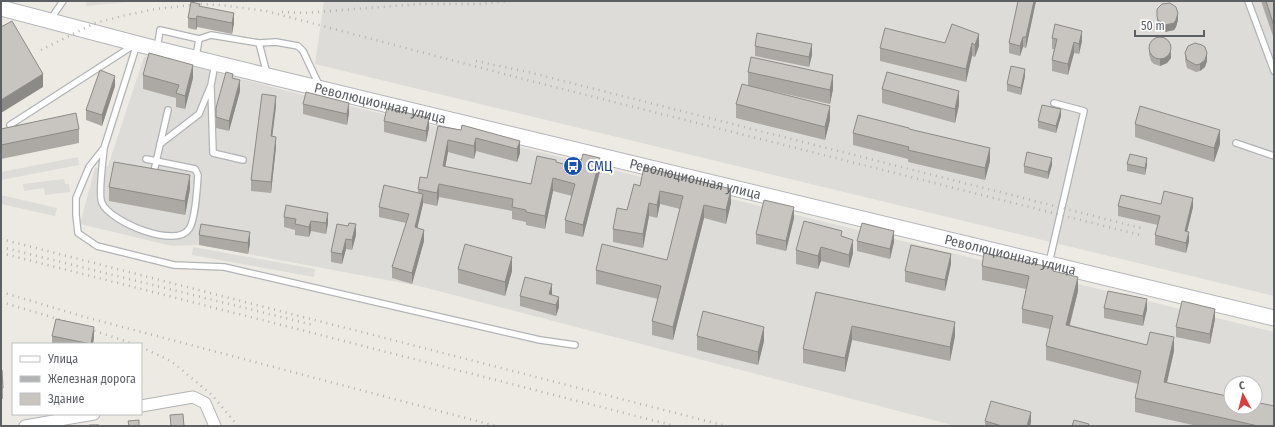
<svg xmlns="http://www.w3.org/2000/svg" width="1275" height="427" font-family="'Fira Sans Condensed',sans-serif">
<rect width="100%" height="100%" fill="#edeae3"/>
<path fill="#dedcd8" fill-rule="evenodd" d="M86,1H140L86,6Z
M324,1H1274V296L315,64Z
M154,56L283,90L458,132L1274,332V426H956L419,286L199,245L172,246L80,224L95,168L108,166L144,57ZM1231,383H1255V407H1231Z
M78,157L79,165L1,180V172Z
M64,179L65,184H69L70,192L45,195L44,188L24,191L23,184Z
M1,195L57,208L55,216L1,204Z
M193,247L315,269L314,277L192,255Z"/>
<g fill="none" stroke-linecap="round" stroke-linejoin="round">
<defs>
<path id="service" d="M1248,1L1274,71
M50,20L63,1
M259,43L267,74
M137,44L104,148L89,167L76,198V215L78,233L97,246L174,265L224,267L540,340L575,345
M157,49L160,30L199,39L211,35L259,43L276,42L298,46L303,51L319,85
M196,57L199,39
M211,87L213,153L243,160
M10,125L134,45
M1236,143L1274,156
M160,144L199,114L211,85L215,64
M104,149C103,159 98,196 102,203C110,222 176,249 189,229C196,219 197,187 198,175L195,169L146,159
M154,171L168,110
M1049,263L1084,111L1054,103"/>
<path id="minor" d="M141,406L193,397L205,403L215,426
M25,426L94,414"/>
<g id="secondary">
<path id="s1" d="M1,8L157,49L268,76L1274,318"/>
</g>
</defs>
<use href="#service" stroke="#b1b4b7" stroke-width="8"/>
<use href="#minor" stroke="#b1b4b7" stroke-width="13"/>
<use href="#secondary" stroke="#b3b6ba" stroke-width="17"/>
<use href="#service" stroke="#fff" stroke-width="5.5"/>
<use href="#minor" stroke="#fff" stroke-width="11"/>
<use href="#secondary" stroke="#fff" stroke-width="15"/>
<path stroke="#b2b3b3" stroke-width="2.5" stroke-dasharray="1 5" stroke-linecap="butt" d="M282,12L304,13L419,4H481L510,1
M41,50L95,23L126,15L156,9L200,4L220,5L266,11L527,80L1140,235
M476,61L532,73L1141,228
M1,239L726,426
M1,247L313,325
M1,253L675,426
M1,292L85,317L496,426
M1,302L68,322
M83,327L134,344
M141,347L171,361L212,395L238,426"/>
</g>
<path fill="#aca9a5" d="M1018,1H1036L1026,48L1023,47L1020,56L1009,53V43Z
M1261,1H1274V39Z
M200,6L234,23L232,34L197,27L196,30L188,28V18Z
M1157,17L1178,20L1176,27L1174,30L1165,32L1158,27L1157,24Z
M952,24L979,46L975,57L972,56L966,82L880,61V48L945,43Z
M1052,38L1082,41L1079,54L1074,53L1068,75L1052,71V60L1054,49H1052Z
M755,46L812,55L809,67L755,56Z
M1149,47L1171,58L1167,63L1160,66L1154,64L1151,61L1149,54Z
M1185,53L1207,61L1205,67L1200,71L1196,72L1187,68L1185,60Z
M748,72L833,89L830,104L759,88L830,120L825,140L736,118V104L748,85Z
M143,75L193,78L185,109L176,107V98L143,89Z
M1025,76L1021,95L1007,91V84Z
M233,78L240,91L229,131L216,128V108Z
M115,86L102,126L86,120V110Z
M882,89L959,105L955,123L882,103Z
M303,104L349,113L347,125L303,114Z
M276,106L272,136L276,147L271,193L251,191V180Z
M1061,116L1056,133L1038,128V121Z
M384,121L429,128L426,142L384,132Z
M1135,124L1220,144L1214,162L1135,137Z
M438,126L520,141V153L517,162L476,151L474,159L448,152L445,167L531,184L556,162L579,168L600,171L583,237L565,233V220L572,196L553,191L545,229L526,225V222L512,219V211L439,197L437,206L423,203L417,228L424,241L412,284L392,278V267L406,223L379,217V207L418,193V189L427,178Z
M1,129H79V143L1,159Z
M909,130L990,161L985,180L908,162V159L853,145V133Z
M1127,164L1147,165L1145,175L1127,171Z
M1052,165L1048,179L1024,173V166Z
M634,184L731,203L726,224L704,218L673,340L652,335V321L658,299L596,284V270L667,260L680,209L660,204L657,218L649,216L643,248L613,242V229L627,210Z
M109,187L190,189L185,215L109,201Z
M1161,204L1193,207L1187,231L1189,241L1186,253L1155,245V235L1158,225L1118,216V206Z
M286,205L328,223L326,234L311,231L309,237L295,235V230L284,227V217Z
M794,218L786,251L756,244V234Z
M337,224L356,235L352,250L346,249L342,264L331,262V252Z
M199,235L250,243L248,254L199,245Z
M842,237L853,253L849,268L821,261L818,269L796,264V250Z
M857,241L894,242L890,259L857,251Z
M951,264L945,291L905,282V271Z
M982,266L1054,271L1078,291L1070,325L1147,345L1174,351L1167,382L1274,426H1197L1135,412V398L1138,384L1046,360V346L1050,329L1022,323V309L1026,289L982,280Z
M458,269L512,271L505,296L458,283Z
M816,292L955,336L950,361L852,340L845,372L803,363V349Z
M552,294V295L559,307L556,316L520,306V296Z
M1104,308L1147,309L1143,326L1104,318Z
M1215,319L1210,344L1176,337V327Z
M52,336L94,337L93,344H52Z
M697,336L764,341L758,365L697,350Z
M1,370L3,388V399H1Z
M985,421L1031,422L1030,426H985Z"/>
<path fill="#8c8a86" d="M1034,1H1036L1026,48V37Z
M234,13V23L232,34V23Z
M1178,13V20L1176,27L1174,30L1165,32V25Z
M197,16V27L196,30V19Z
M1082,31V41L1079,54V44Z
M979,34V46L975,57V45Z
M1023,37V47L1020,56V46Z
M1074,42V53L1068,75V64Z
M972,43V56L966,82V69Z
M812,44V55L809,67V57Z
M1171,51V58L1167,63L1160,66V58Z
M1207,53V61L1205,67L1200,71V64Z
M193,65V78L185,109V96Z
M1025,69V76L1021,95V88Z
M43,74V87L1,113V100Z
M833,75V89L830,104V90Z
M115,76V86L102,126V115Z
M240,80V91L229,131V121Z
M959,91V105L955,123V109Z
M276,96V106L271,147V136Z
M349,103V113L347,125V114Z
M830,106V120L825,140V127Z
M1061,109V116L1056,133V126Z
M429,118V128L426,142V131Z
M1220,130V144L1214,162V148Z
M276,137V147L271,193V182Z
M476,138V151L474,159V146Z
M448,140V152L443,179V166Z
M520,141V153L517,162V149Z
M990,148V161L985,180V168Z
M600,158V171L583,237V225Z
M1052,158V165L1048,179V172Z
M1147,158V165L1145,175V168Z
M190,175V189L185,215V201Z
M553,178V191L545,229V216Z
M439,184V197L437,206V193Z
M731,189V203L726,224V210Z
M660,191V204L657,218V205Z
M423,194V204L415,238V227Z
M1193,198V207L1185,240V231Z
M649,203V216L643,248V234Z
M704,205V218L673,340V327Z
M794,207V218L786,251V241Z
M328,213V223L326,234V223Z
M311,221V231L309,237V227Z
M356,224V235L352,250V240Z
M424,230V241L412,284V273Z
M894,231V242L890,259V249Z
M250,232V243L248,254V243Z
M1189,232V241L1186,253V243Z
M346,239V249L342,264V254Z
M853,240V253L849,268V255Z
M821,247V261L818,269V256Z
M951,254V264L945,291V280Z
M512,257V271L505,296V282Z
M1078,277V291L1066,338V325Z
M552,284V294L549,305V294Z
M559,297V307L556,316V305Z
M1147,299V309L1143,326V316Z
M1215,309V319L1210,344V334Z
M955,322V336L950,361V347Z
M852,326V340L845,372V358Z
M94,327V337L93,344H91Z
M764,327V341L758,365V352Z
M1174,337V351L1164,395V382Z
M1031,412V422L1030,426H1027Z"/>
<path fill="#c8c5c0" stroke="#8c8a86" d="M1018,1H1034L1026,37H1023L1020,46L1009,43Z
M1266,1H1274V26Z
M191,2L200,4L199,6L234,13L232,23L197,16L196,19L188,18Z
M1170,3L1176,7L1178,13L1176,20L1174,23L1165,25L1158,20L1157,17V9L1162,4Z
M12,21L43,74L1,100V27Z
M952,24L979,34L975,45L972,43L966,69L880,48L885,28L945,43Z
M1055,24L1082,31L1079,44L1074,42L1068,64L1052,60L1057,39L1052,38Z
M757,33L812,44L809,57L755,46Z
M1149 48a11 11 0 1 1 22 0a11 11 0 1 1-22 0Z
M1195,43L1202,45L1205,47L1207,53L1205,60L1200,64L1196,65L1187,60L1185,53L1188,46Z
M149,53L193,65L185,96L176,93L179,85L143,75Z
M751,57L833,75L830,90L748,72Z
M1011,66L1025,69L1021,88L1007,84Z
M100,70L115,76L102,115L86,110Z
M226,72L233,74L232,78L240,80L229,121L216,117V108Z
M887,72L959,91L955,109L882,89Z
M742,84L830,106L825,127L736,104Z
M306,92L349,103L347,114L303,104Z
M262,94L276,96L271,136L276,137L271,182L251,180Z
M1042,105L1061,109L1056,126L1038,121Z
M1140,106L1220,130L1214,148L1135,124Z
M387,108L429,118L426,131L384,121Z
M76,113L79,129L1,145V129Z
M858,115L909,128V129L990,148L985,168L908,150L909,147L853,133Z
M462,125L520,141L517,149L476,138L474,146L448,140L443,166L531,184L537,156L556,160V162L579,168L583,154L600,158L583,225L565,220L575,184L553,178L545,216L526,212V210L512,207L513,199L439,184L437,193L418,189L420,177L427,178L438,126L461,130Z
M1027,152L1052,158L1048,172L1024,166Z
M1130,154L1147,158L1145,168L1127,164Z
M114,162L190,175L185,201L109,187Z
M644,167L731,189L726,210L704,205L673,327L652,321L661,286L596,270L602,244L667,260L683,196L660,191L657,205L649,203L643,234L613,229L617,208L627,210L634,184L640,186Z
M384,185L423,194L415,227L424,230L412,273L392,267L409,214L379,207Z
M1164,191L1193,198L1185,231L1189,232L1186,243L1155,235L1160,216L1118,206L1121,195L1161,204Z
M764,200L794,207L786,241L756,234Z
M286,205L328,213L326,223L311,221L309,227L295,224L296,219L284,217Z
M804,221L842,231L841,236L853,240L849,255L821,247L818,256L796,250Z
M349,223L356,224L352,240L346,239L342,254L331,252L337,224L348,226Z
M862,223L894,231L890,249L857,241Z
M201,224L250,232L248,243L199,235Z
M465,244L512,257L505,282L458,269Z
M911,245L951,254L945,280L905,271Z
M984,253L1054,268L1053,271L1078,277L1066,325L1147,345L1150,332L1174,337L1164,382L1231,397V407H1255V402L1274,406V426H1258L1135,398L1141,371L1046,346L1053,316L1022,309L1029,276L982,266Z
M525,277L552,284L549,294L559,297L556,305L520,296Z
M1108,291L1147,299L1143,316L1104,308Z
M816,292L955,322L950,347L852,326L845,358L803,349Z
M1182,301L1215,309L1210,334L1176,327Z
M703,311L764,327L758,352L697,336Z
M56,319L94,327L91,344L52,336Z
M1,370H2L3,388H1Z
M991,401L1031,412L1027,426H1002L985,421Z
M183,414L184,426H171L170,415Z
M139,420V426H129L128,421Z
M1074,420L1089,424L1088,426H1072Z
M89,425H99V426H89Z"/>
<defs>
<symbol id="bus-disc" viewBox="-11 -11 22 22"><circle r="9.5" fill="#1a4fb4" stroke="#fff"/><path d="M-5-6H5V4H4V6H2V4H-2V6H-4V4H-5ZM-3.5-4V0h7V-4ZM-3.5 1.2v1.5H-2V1.2ZM2 1.2v1.5H3.5V1.2Z" fill="#fff"/></symbol>
</defs>
<g fill-rule="evenodd">
<use href="#bus-disc" x="562" y="155" width="22" height="22"/>
</g>
<g text-anchor="middle" stroke-width="4" stroke-linejoin="round" paint-order="stroke">
<g font-size="14" fill="#5c5f63" stroke="#fff">
<text dy="5" stroke="none"><textPath href="#s1" startOffset="391">Революционная улица</textPath></text>
<text dy="5" stroke="none"><textPath href="#s1" startOffset="715">Революционная улица</textPath></text>
<text dy="5" stroke="none"><textPath href="#s1" startOffset="1039">Революционная улица</textPath></text>
</g>
<g font-size="14" fill="#164399" stroke="#fff" text-anchor="start">
<text x="587" y="171">СМЦ</text>
</g>
</g>
<rect width="1275" height="427" fill="none" stroke="#5c5f63" stroke-width="4"/>
<rect x="12" y="343" width="130" height="72" fill="#ffffff" stroke="#bebfc1"/>
<rect x="20" y="356" width="20" height="6" fill="#ffffff" stroke="#bebfc1"/>
<text x="48" y="363" font-size="12" fill="#5c5f63">Улица</text>
<rect x="20" y="376" width="20" height="6" fill="#b2b3b3" stroke="#bebfc1"/>
<text x="48" y="383" font-size="12" fill="#5c5f63">Железная дорога</text>
<rect x="20" y="393" width="20" height="12" fill="#c8c5c0" stroke="#bebfc1"/>
<text x="48" y="403" font-size="12" fill="#5c5f63">Здание</text>
<g transform="translate(1243 395) rotate(353)"><circle r="19" fill="#ffffff" stroke="#bebfc1"/>
<path d="M0-3L7 15L0 10L-7 15Z" fill="#d93d3d"/>
<text y="-6" font-size="11" font-weight="bold" text-anchor="middle" fill="#5c5f63">С</text>
</g>
<path d="M1135 30v6h69v-6" fill="none" stroke="#5c5f63" stroke-width="2"/>
<text x="1141" y="30" font-size="12" fill="#5c5f63" stroke="#ffffff" stroke-width="3" paint-order="stroke">50 m</text>
</svg>
